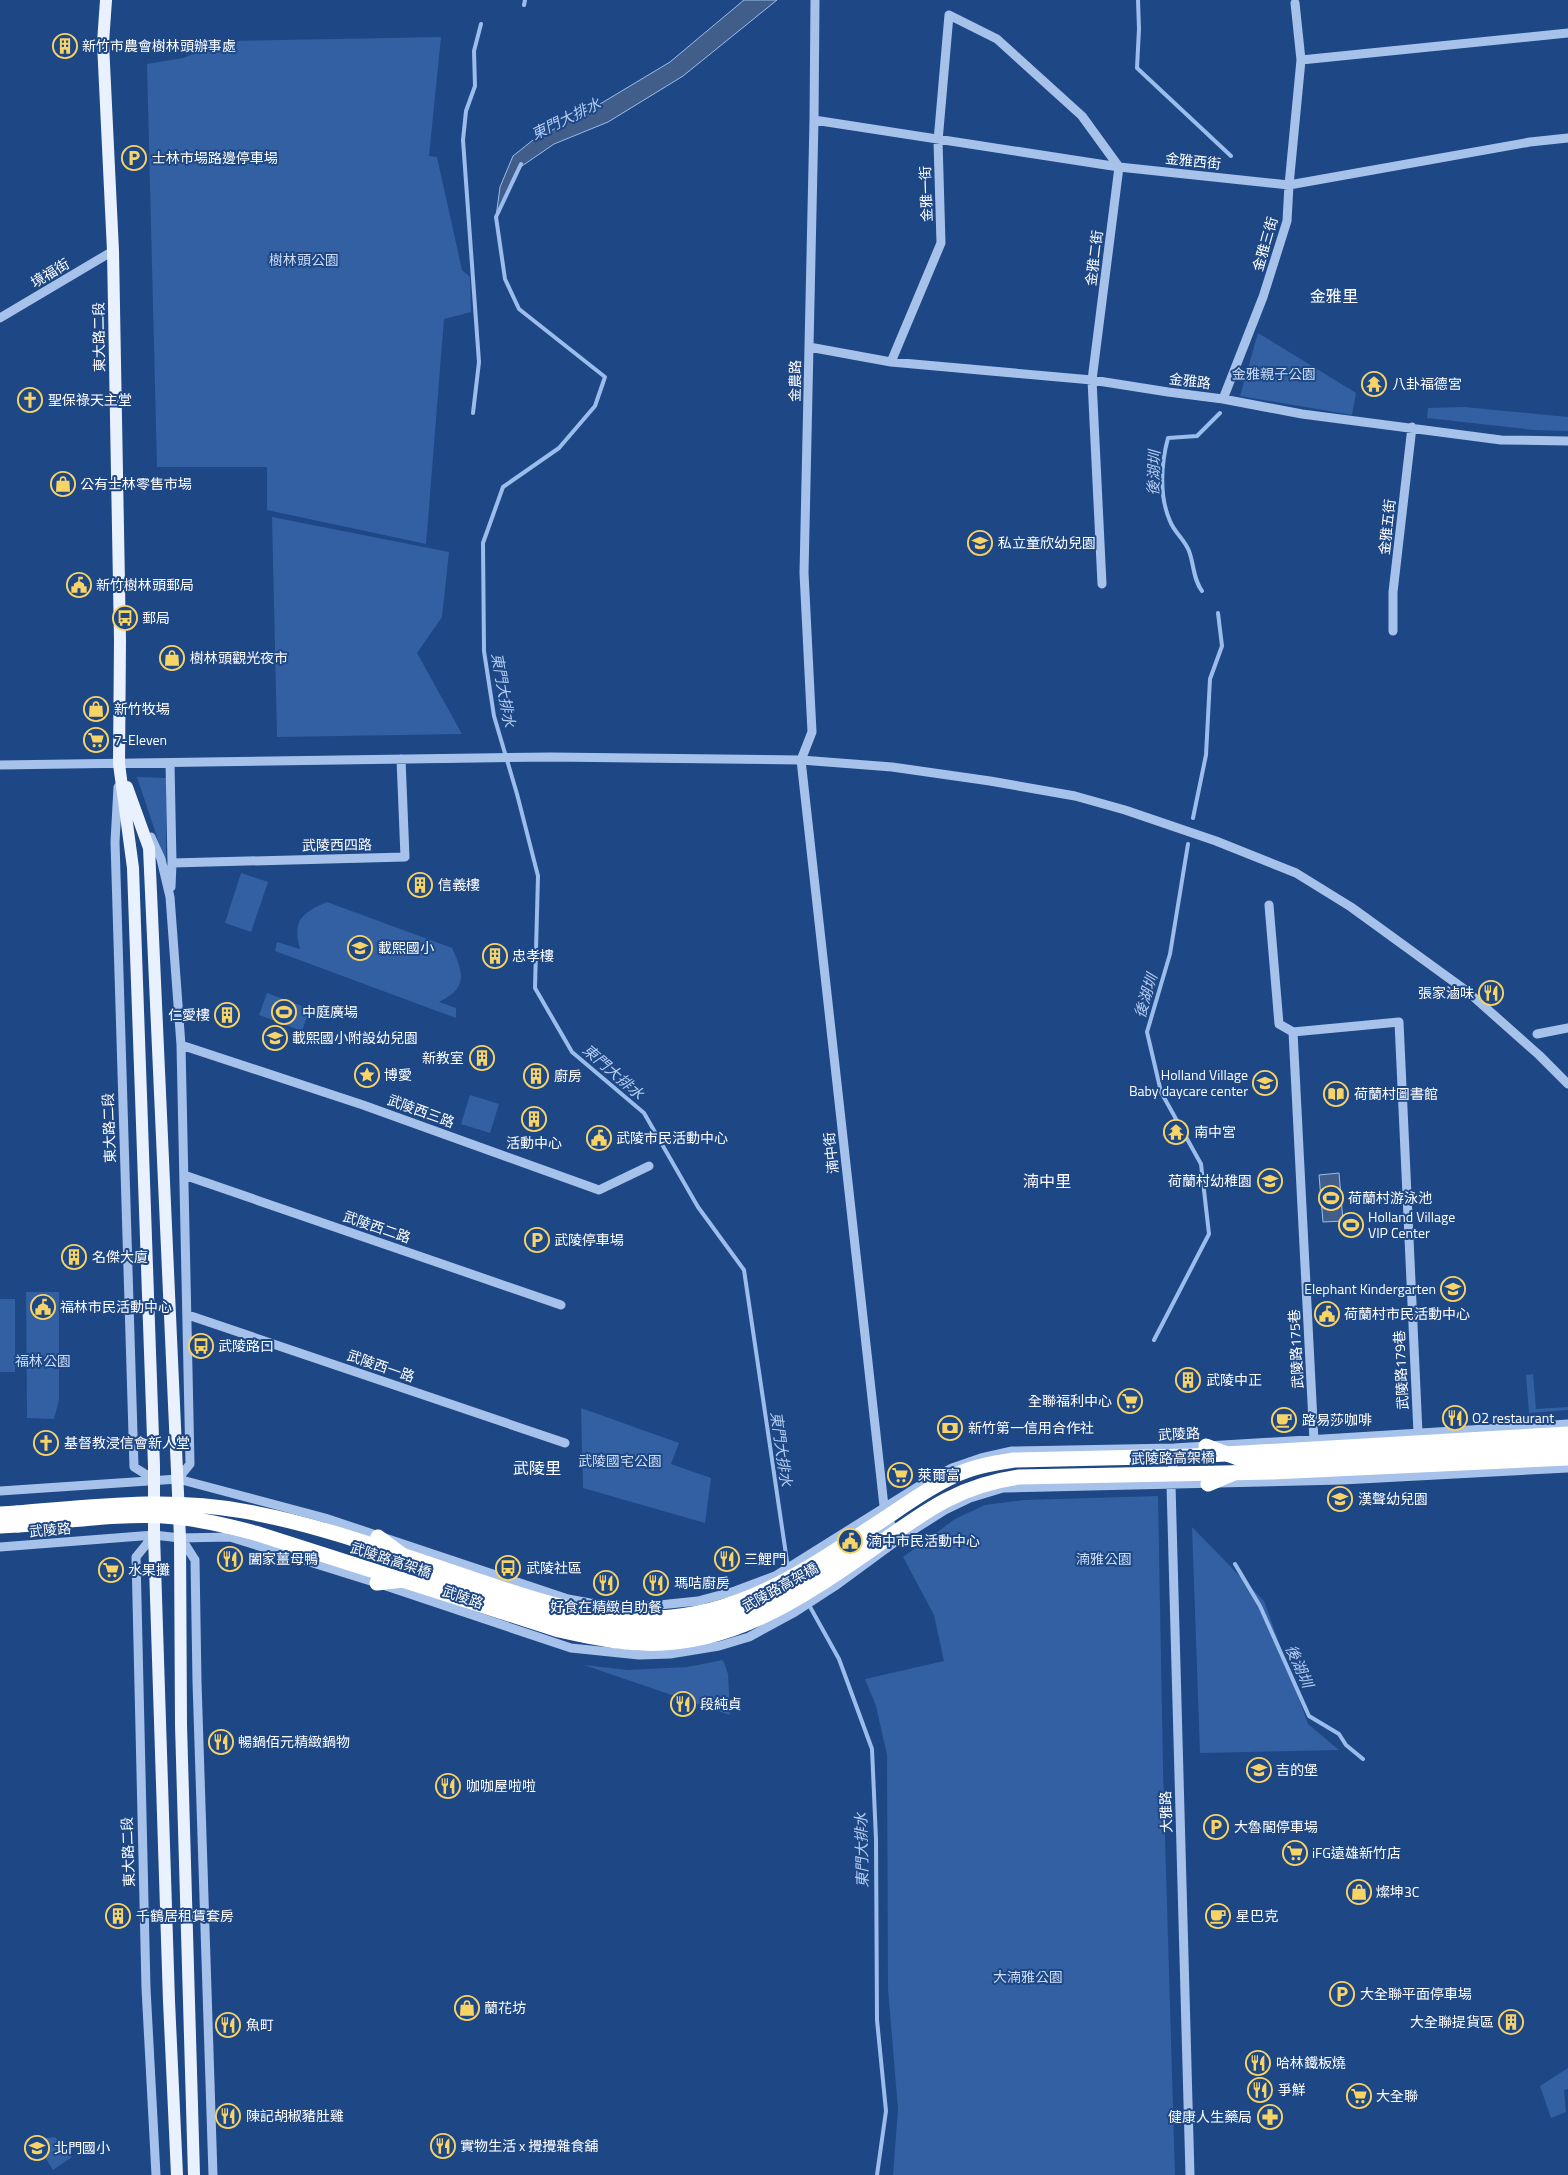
<svg xmlns="http://www.w3.org/2000/svg" width="1568" height="2175" font-family="'Titillium Web','Noto Sans TC',sans-serif">
<rect width="100%" height="100%" fill="#1e4785"/>
<path fill="#3260a2" d="M441,37L429,156L437,157L462,270L470,277L471,312L444,319L426,544L267,510V467H157L147,64L183,58L225,41Z
M1258,333L1356,393L1352,415L1240,396Z
M1464,407L1568,417V431L1534,430L1427,418L1428,408Z
M272,517L449,552L442,617L417,653L462,734L277,737Z
M137,777L166,778V864Z
M241,873L268,882L251,932L225,923Z
M327,902L452,948C464,974 468,988 439,1002L456,1008V1018L275,951L277,942L300,949C292,920 302,913 327,902Z
M267,993L310,1009L302,1031L259,1015Z
M470,1095L499,1104L490,1133L461,1124Z
M26,1292H59V1400L54,1419L27,1418Z
M0,1299H15V1372H0Z
M1533,1374L1536,1409L1568,1407V1410L1529,1413L1526,1375Z
M581,1408L679,1443L671,1464L711,1478L705,1523L583,1488Z
M1158,1496L1163,1768L1175,2175H893L898,2109L888,1989L887,1755L876,1706L865,1679L944,1661L934,1615L903,1557L955,1519L985,1505L1024,1500Z
M1192,1527L1264,1601L1308,1724L1339,1750L1200,1753Z
M723,1660L728,1674L730,1715L584,1665L628,1670L687,1667Z
M1568,2068V2089L1564,2090L1566,2112L1551,2118L1540,2086Z
M55,2137L72,2157L53,2170L34,2140Z"/>
<path fill="#415e8b" stroke="#9abdeb" d="M744,0H777L683,76L608,122L554,144L519,168L496,217L500,187L513,156L533,140L585,113L670,62Z
M1339,1173L1343,1221L1323,1222L1319,1175Z"/>
<g fill="none" stroke-linecap="round" stroke-linejoin="round">
<path stroke="#9abdeb" stroke-width="4" d="M1138,0L1139,29L1137,68L1231,156
M524,5L525,0
M521,164L496,217L505,279L519,309L605,377L595,406L559,448L503,487L483,543L484,651L494,716L517,794L538,876L535,988L572,1052L644,1113L698,1207L744,1270L788,1568
M473,413L479,362L463,140L466,111L475,86L474,51L481,24
M1202,591C1193,579 1194,564 1189,551C1185,540 1174,532 1170,521C1159,496 1161,464 1168,438L1197,436L1220,413
M1193,818L1206,755L1210,679L1222,646L1218,613
M1154,1340L1209,1234L1201,1164L1161,1092L1147,1032L1170,954L1188,844
M1235,1564L1260,1606L1309,1716L1339,1734L1346,1745L1363,1759
M809,1605L839,1659L872,1749L876,1839L877,2020L886,2111L877,2175"/>
<path stroke="#a6c2ea" stroke-width="9" d="M815,0L814,120L804,573L812,732L801,760L884,1506L891,1525L897,1535
M1301,60L1568,33
M814,120L1119,167L1289,185L1530,142L1568,138
M0,318L113,251
M809,347L891,362L1092,380L1168,392L1223,399L1302,414L1501,440L1568,441
M891,362L941,243L938,141L949,15L997,39L1082,116L1119,167L1092,380L1102,584
M1223,399L1263,297L1287,221L1289,185L1301,60L1295,3
M1393,631V592L1412,427
M170,763L172,863L171,887
M0,765L551,757L801,760L892,767L990,781L1075,796L1125,810L1216,841L1296,873L1351,907L1468,992L1539,1055L1568,1084
M118,787L115,842L134,1467L155,1480
M151,837L161,859L170,897L181,1045L190,1464L178,1479
M172,863L405,857L401,759
M1269,905L1279,1024L1293,1032L1314,1441
M1293,1032L1399,1022L1418,1433
M1537,1034L1568,1028
M181,1045L363,1105L599,1190L649,1166
M184,1175L561,1305
M188,1315L565,1443
M1174,1454L1171,1485L1190,2175
M0,1491L178,1479L325,1518L568,1599L590,1603L640,1607L698,1601L735,1591L775,1576L927,1481L952,1468L981,1458L1012,1451L1174,1448L1568,1424
M154,1535L136,1557L146,1988L156,2175
M181,1538L195,1560L197,1682L213,2175
M0,1547L154,1535L180,1538L230,1537L377,1583L571,1648L639,1655L670,1654L719,1646L749,1637L795,1612L835,1586L899,1539L945,1510L970,1498L1003,1488L1342,1480L1568,1468
M858,1547L891,1525"/>
<path stroke="#eaf1fe" stroke-width="12" d="M106,0L103,43L113,251L120,640L119,764L133,868L154,1466V1535L169,2001L177,2175
M127,787L149,848L180,1538L181,1725L194,2175"/>
<path stroke="#fff" stroke-width="15" d="M1206,1446L1243,1460L1267,1462L1568,1445
M1208,1484L1234,1473
M0,1514L17,1513
M0,1526L18,1525
M378,1537L432,1577L567,1621L608,1629
M377,1583L403,1580
M757,1609L780,1598L861,1544"/>
<path stroke="#fff" stroke-width="15" d="M17,1513C92,1507 168,1497 243,1511C323,1525 400,1555 476,1580C535,1600 593,1620 656,1618C748,1615 816,1563 890,1515C912,1500 934,1485 958,1474C976,1466 995,1463 1014,1460L1192,1456L1568,1434
M18,1525C70,1521 124,1512 176,1517C203,1520 229,1526 255,1533L559,1630C581,1635 603,1640 626,1642C723,1653 799,1600 875,1547C924,1512 957,1486 1019,1477L1272,1472L1568,1458
M608,1629H671L702,1625L757,1609"/>
</g>
<defs>
<symbol id="building-ring" viewBox="-11 -11 22 22"><circle r="9.5" fill="#1e4785" stroke="#f8d366" stroke-width="1.5"/><path d="M-4-6H4V6H1V3H-1V6H-4ZM-2.5-4.3h1.7v1.8h-1.7ZM.8-4.3h1.7v1.8H.8ZM-2.5-1h1.7V.8h-1.7ZM.8-1h1.7V.8H.8Z" fill="#f8d366"/></symbol>
<symbol id="parking-ring" viewBox="-11 -11 22 22"><circle r="9.5" fill="#1e4785" stroke="#f8d366" stroke-width="1.5"/><path d="M-3.5-5.5H1a3.5 3.5 0 0 1 0 7H-1V5.5H-3.5ZM-1-3.4V-.6H.8a1.4 1.4 0 0 0 0-2.8Z" fill="#f8d366"/></symbol>
<symbol id="temple-ring" viewBox="-11 -11 22 22"><circle r="9.5" fill="#1e4785" stroke="#f8d366" stroke-width="1.5"/><path d="M0-6L5-2H3V0L6.5 2.5H4V6H1.5V3h-3V6H-4V2.5H-6.5L-3 0V-2H-5Z" fill="#f8d366"/></symbol>
<symbol id="church-ring" viewBox="-11 -11 22 22"><circle r="9.5" fill="#1e4785" stroke="#f8d366" stroke-width="1.5"/><path d="M-1.2-6h2.4v3.5h3.3v2.4h-3.3V6h-2.4V-.1h-3.3v-2.4h3.3Z" fill="#f8d366"/></symbol>
<symbol id="shop-ring" viewBox="-11 -11 22 22"><circle r="9.5" fill="#1e4785" stroke="#f8d366" stroke-width="1.5"/><path d="M-5-2.5h2.3a2.7 3.5 0 0 1 5.4 0H5L5.5 6h-11ZM-1.5-2.5h3a1.5 2.3 0 0 0-3 0Z" fill="#f8d366"/></symbol>
<symbol id="school-ring" viewBox="-11 -11 22 22"><circle r="9.5" fill="#1e4785" stroke="#f8d366" stroke-width="1.5"/><path d="M0-5L7-2L0 1L-7-2ZM-4 1L0 2.5L4 1V4Q0 6-4 4Z" fill="#f8d366"/></symbol>
<symbol id="civic-ring" viewBox="-11 -11 22 22"><circle r="9.5" fill="#1e4785" stroke="#f8d366" stroke-width="1.5"/><path d="M-.6-6.5H3V-4.5H.6V-3L4-1V1h2V6H-6V1h2V-1L-.6-3ZM-1.2 2.5V6h2.4V2.5Z" fill="#f8d366"/></symbol>
<symbol id="bus-ring" viewBox="-11 -11 22 22"><circle r="9.5" fill="#1e4785" stroke="#f8d366" stroke-width="1.5"/><path d="M-5-6H5V4H4V6H2V4H-2V6H-4V4H-5ZM-3.5-4V0h7V-4ZM-3.5 1.2v1.5H-2V1.2ZM2 1.2v1.5H3.5V1.2Z" fill="#f8d366"/></symbol>
<symbol id="supermarket-ring" viewBox="-11 -11 22 22"><circle r="9.5" fill="#1e4785" stroke="#f8d366" stroke-width="1.5"/><path d="M-6-5.5h2.5l.6 2H6L4.5 2H-2.5L-4.4-4H-6ZM-1.5 3.2a1.3 1.3 0 1 0 .1 0ZM3 3.2a1.3 1.3 0 1 0 .1 0Z" fill="#f8d366"/></symbol>
<symbol id="restaurant-ring" viewBox="-11 -11 22 22"><circle r="9.5" fill="#1e4785" stroke="#f8d366" stroke-width="1.5"/><path d="M-5-6h1v4h1v-4h1v4h1v-4h1v5L-1.5 .5V6h-2V.5L-5-1ZM5-6V6H3V1.5H1.5Q1.5-4 5-6Z" fill="#f8d366"/></symbol>
<symbol id="stadium-ring" viewBox="-11 -11 22 22"><circle r="9.5" fill="#1e4785" stroke="#f8d366" stroke-width="1.5"/><path d="M0-5a6.5 5 0 1 0 0 10a6.5 5 0 1 0 0-10ZM-3.5-1.8h7v3.6h-7Z" fill="#f8d366"/></symbol>
<symbol id="sight-ring" viewBox="-11 -11 22 22"><circle r="9.5" fill="#1e4785" stroke="#f8d366" stroke-width="1.5"/><path d="M0-6L1.8-2.2L6-1.7L2.9 1.2L3.7 5.4L0 3.3L-3.7 5.4L-2.9 1.2L-6-1.7L-1.8-2.2Z" fill="#f8d366"/></symbol>
<symbol id="library-ring" viewBox="-11 -11 22 22"><circle r="9.5" fill="#1e4785" stroke="#f8d366" stroke-width="1.5"/><path d="M-6-4Q-3-5.5-.7-3.5V5Q-3 3-6 4ZM6-4Q3-5.5 .7-3.5V5Q3 3 6 4Z" fill="#f8d366"/></symbol>
<symbol id="cafe-ring" viewBox="-11 -11 22 22"><circle r="9.5" fill="#1e4785" stroke="#f8d366" stroke-width="1.5"/><path d="M-5.5-4.5H6V0H3Q3 3.5 0 3.5H-2.5Q-5.5 3.5-5.5 0ZM3-3.2v2h1.7v-2ZM-6 4.5H4V6H-6Z" fill="#f8d366"/></symbol>
<symbol id="bank-ring" viewBox="-11 -11 22 22"><circle r="9.5" fill="#1e4785" stroke="#f8d366" stroke-width="1.5"/><path d="M-6-4H6V4H-6ZM0-2.3a2.3 2.3 0 1 0 0 4.6a2.3 2.3 0 1 0 0-4.6Z" fill="#f8d366"/></symbol>
<symbol id="pharmacy-ring" viewBox="-11 -11 22 22"><circle r="9.5" fill="#1e4785" stroke="#f8d366" stroke-width="1.5"/><path d="M-2-6h4v4h4v4h-4v4h-4v-4h-4v-4h4Z" fill="#f8d366"/></symbol>
</defs>
<g fill-rule="evenodd">
<use href="#building-ring" x="51" y="32" width="28" height="28"/>
<use href="#parking-ring" x="120" y="144" width="28" height="28"/>
<use href="#temple-ring" x="1360" y="370" width="28" height="28"/>
<use href="#church-ring" x="16" y="386" width="28" height="28"/>
<use href="#shop-ring" x="49" y="470" width="28" height="28"/>
<use href="#school-ring" x="966" y="529" width="28" height="28"/>
<use href="#civic-ring" x="65" y="571" width="28" height="28"/>
<use href="#bus-ring" x="111" y="604" width="28" height="28"/>
<use href="#shop-ring" x="158" y="644" width="28" height="28"/>
<use href="#shop-ring" x="82" y="695" width="28" height="28"/>
<use href="#supermarket-ring" x="82" y="726" width="28" height="28"/>
<use href="#building-ring" x="406" y="871" width="28" height="28"/>
<use href="#school-ring" x="346" y="934" width="28" height="28"/>
<use href="#building-ring" x="481" y="942" width="28" height="28"/>
<use href="#restaurant-ring" x="1477" y="979" width="28" height="28"/>
<use href="#stadium-ring" x="270" y="998" width="28" height="28"/>
<use href="#building-ring" x="213" y="1001" width="28" height="28"/>
<use href="#school-ring" x="261" y="1024" width="28" height="28"/>
<use href="#building-ring" x="468" y="1044" width="28" height="28"/>
<use href="#sight-ring" x="353" y="1061" width="28" height="28"/>
<use href="#building-ring" x="522" y="1062" width="28" height="28"/>
<use href="#school-ring" x="1251" y="1069" width="28" height="28"/>
<use href="#library-ring" x="1322" y="1080" width="28" height="28"/>
<use href="#building-ring" x="520" y="1105" width="28" height="28"/>
<use href="#temple-ring" x="1162" y="1118" width="28" height="28"/>
<use href="#civic-ring" x="585" y="1124" width="28" height="28"/>
<use href="#school-ring" x="1256" y="1167" width="28" height="28"/>
<use href="#stadium-ring" x="1317" y="1184" width="28" height="28"/>
<use href="#stadium-ring" x="1337" y="1211" width="28" height="28"/>
<use href="#parking-ring" x="523" y="1226" width="28" height="28"/>
<use href="#building-ring" x="60" y="1243" width="28" height="28"/>
<use href="#school-ring" x="1439" y="1275" width="28" height="28"/>
<use href="#civic-ring" x="29" y="1293" width="28" height="28"/>
<use href="#civic-ring" x="1313" y="1300" width="28" height="28"/>
<use href="#bus-ring" x="187" y="1332" width="28" height="28"/>
<use href="#building-ring" x="1174" y="1366" width="28" height="28"/>
<use href="#supermarket-ring" x="1116" y="1387" width="28" height="28"/>
<use href="#restaurant-ring" x="1441" y="1404" width="28" height="28"/>
<use href="#cafe-ring" x="1270" y="1406" width="28" height="28"/>
<use href="#bank-ring" x="936" y="1414" width="28" height="28"/>
<use href="#church-ring" x="32" y="1429" width="28" height="28"/>
<use href="#supermarket-ring" x="886" y="1461" width="28" height="28"/>
<use href="#school-ring" x="1326" y="1485" width="28" height="28"/>
<use href="#civic-ring" x="836" y="1527" width="28" height="28"/>
<use href="#restaurant-ring" x="216" y="1545" width="28" height="28"/>
<use href="#restaurant-ring" x="713" y="1545" width="28" height="28"/>
<use href="#bus-ring" x="494" y="1554" width="28" height="28"/>
<use href="#supermarket-ring" x="97" y="1556" width="28" height="28"/>
<use href="#restaurant-ring" x="592" y="1569" width="28" height="28"/>
<use href="#restaurant-ring" x="642" y="1569" width="28" height="28"/>
<use href="#restaurant-ring" x="669" y="1690" width="28" height="28"/>
<use href="#restaurant-ring" x="207" y="1728" width="28" height="28"/>
<use href="#school-ring" x="1245" y="1756" width="28" height="28"/>
<use href="#restaurant-ring" x="434" y="1772" width="28" height="28"/>
<use href="#parking-ring" x="1202" y="1813" width="28" height="28"/>
<use href="#supermarket-ring" x="1281" y="1839" width="28" height="28"/>
<use href="#shop-ring" x="1345" y="1878" width="28" height="28"/>
<use href="#building-ring" x="104" y="1902" width="28" height="28"/>
<use href="#cafe-ring" x="1204" y="1902" width="28" height="28"/>
<use href="#parking-ring" x="1328" y="1980" width="28" height="28"/>
<use href="#shop-ring" x="453" y="1994" width="28" height="28"/>
<use href="#building-ring" x="1497" y="2008" width="28" height="28"/>
<use href="#restaurant-ring" x="214" y="2011" width="28" height="28"/>
<use href="#restaurant-ring" x="1244" y="2049" width="28" height="28"/>
<use href="#restaurant-ring" x="1246" y="2076" width="28" height="28"/>
<use href="#supermarket-ring" x="1345" y="2082" width="28" height="28"/>
<use href="#restaurant-ring" x="214" y="2102" width="28" height="28"/>
<use href="#pharmacy-ring" x="1256" y="2103" width="28" height="28"/>
<use href="#restaurant-ring" x="429" y="2132" width="28" height="28"/>
<use href="#school-ring" x="23" y="2134" width="28" height="28"/>
</g>
<g text-anchor="middle" stroke-width="4" stroke-linejoin="round" paint-order="stroke">
<g font-size="14" fill="#fff" stroke="#1e4785" text-anchor="start">
<text x="82" y="51">新竹市農會樹林頭辦事處</text>
<text x="152" y="163">士林市場路邊停車場</text>
<text x="1392" y="389">八卦福德宮</text>
<text x="48" y="405">聖保祿天主堂</text>
<text x="80" y="489">公有士林零售市場</text>
<text x="998" y="548">私立童欣幼兒園</text>
<text x="96" y="590">新竹樹林頭郵局</text>
<text x="142" y="623">郵局</text>
<text x="190" y="663">樹林頭觀光夜市</text>
<text x="114" y="714">新竹牧場</text>
<text x="114" y="745">7-Eleven</text>
<text x="438" y="890">信義樓</text>
<text x="378" y="953">載熙國小</text>
<text x="512" y="961">忠孝樓</text>
<text x="1474" y="998" text-anchor="end">張家滷味</text>
<text x="302" y="1017">中庭廣場</text>
<text x="210" y="1020" text-anchor="end">仁愛樓</text>
<text x="292" y="1043">載熙國小附設幼兒園</text>
<text x="464" y="1063" text-anchor="end">新教室</text>
<text x="384" y="1080">博愛</text>
<text x="1248" y="1080" text-anchor="end">Holland Village<tspan x="1248" dy="16">Baby daycare center</tspan></text>
<text x="554" y="1081">廚房</text>
<text x="1354" y="1099">荷蘭村圖書館</text>
<text x="1194" y="1137">南中宮</text>
<text x="616" y="1143">武陵市民活動中心</text>
<text x="534" y="1148" text-anchor="middle">活動中心</text>
<text x="1252" y="1186" text-anchor="end">荷蘭村幼稚園</text>
<text x="1348" y="1203">荷蘭村游泳池</text>
<text x="1368" y="1222">Holland Village<tspan x="1368" dy="16">VIP Center</tspan></text>
<text x="554" y="1245">武陵停車場</text>
<text x="92" y="1262">名傑大廈</text>
<text x="1436" y="1294" text-anchor="end">Elephant Kindergarten</text>
<text x="60" y="1312">福林市民活動中心</text>
<text x="1344" y="1319">荷蘭村市民活動中心</text>
<text x="218" y="1351">武陵路口</text>
<text x="1206" y="1385">武陵中正</text>
<text x="1112" y="1406" text-anchor="end">全聯福利中心</text>
<text x="1472" y="1423">O2 restaurant</text>
<text x="1302" y="1425">路易莎咖啡</text>
<text x="968" y="1433">新竹第一信用合作社</text>
<text x="64" y="1448">基督教浸信會新人堂</text>
<text x="918" y="1480">萊爾富</text>
<text x="1358" y="1504">漢聲幼兒園</text>
<text x="868" y="1546">湳中市民活動中心</text>
<text x="248" y="1564">闔家薑母鴨</text>
<text x="744" y="1564">三鯉門</text>
<text x="526" y="1573">武陵社區</text>
<text x="128" y="1575">水果攤</text>
<text x="674" y="1588">瑪咭廚房</text>
<text x="606" y="1612" text-anchor="middle">好食在精緻自助餐</text>
<text x="700" y="1709">段純貞</text>
<text x="238" y="1747">暢鍋佰元精緻鍋物</text>
<text x="1276" y="1775">吉的堡</text>
<text x="466" y="1791">咖咖屋啦啦</text>
<text x="1234" y="1832">大魯閣停車場</text>
<text x="1312" y="1858">iFG遠雄新竹店</text>
<text x="1376" y="1897">燦坤3C</text>
<text x="136" y="1921">千鶴居租賃套房</text>
<text x="1236" y="1921">星巴克</text>
<text x="1360" y="1999">大全聯平面停車場</text>
<text x="484" y="2013">蘭花坊</text>
<text x="1494" y="2027" text-anchor="end">大全聯提貨區</text>
<text x="246" y="2030">魚町</text>
<text x="1276" y="2068">哈林鐵板燒</text>
<text x="1278" y="2095">爭鮮</text>
<text x="1376" y="2101">大全聯</text>
<text x="246" y="2121">陳記胡椒豬肚雞</text>
<text x="1252" y="2122" text-anchor="end">健康人生藥局</text>
<text x="460" y="2151">實物生活 x 攪攪雜食舖</text>
<text x="54" y="2153">北門國小</text>
</g>
<g font-size="14" fill="#fff" stroke="#1e4785">
<text transform="translate(1193 161) rotate(6)" y="5">金雅西街</text>
<text transform="translate(926 194) rotate(-92)" y="5">金雅一街</text>
<text transform="translate(1265 244) rotate(-74)" y="5">金雅三街</text>
<text transform="translate(1094 258) rotate(-83)" y="5">金雅二街</text>
<text transform="translate(50 273) rotate(-31)" y="5">境福街</text>
<text transform="translate(99 337) rotate(-91)" y="5">東大路二段</text>
<text transform="translate(795 381) rotate(-89)" y="5">金農路</text>
<text transform="translate(1190 381) rotate(7)" y="5">金雅路</text>
<text transform="translate(1387 527) rotate(-84)" y="5">金雅五街</text>
<text transform="translate(337 845) rotate(-1)" y="5">武陵西四路</text>
<text transform="translate(421 1111) rotate(20)" y="5">武陵西三路</text>
<text transform="translate(109 1128) rotate(-92)" y="5">東大路二段</text>
<text transform="translate(831 1153) rotate(-96)" y="5">湳中街</text>
<text transform="translate(377 1227) rotate(19)" y="5">武陵西二路</text>
<text transform="translate(1296 1349) rotate(-93)" y="5">武陵路175巷</text>
<text transform="translate(381 1366) rotate(19)" y="5">武陵西一路</text>
<text transform="translate(1401 1370) rotate(-93)" y="5">武陵路179巷</text>
<text transform="translate(1179 1434) rotate(-3)" y="5">武陵路</text>
<text transform="translate(1173 1458) rotate(-1)" y="5">武陵路高架橋</text>
<text transform="translate(50 1530) rotate(-5)" y="5">武陵路</text>
<text transform="translate(391 1560) rotate(18)" y="5">武陵路高架橋</text>
<text transform="translate(780 1587) rotate(-29)" y="5">武陵路高架橋</text>
<text transform="translate(463 1597) rotate(19)" y="5">武陵路</text>
<text transform="translate(1166 1812) rotate(-92)" y="5">大雅路</text>
<text transform="translate(128 1852) rotate(-92)" y="5">東大路二段</text>
</g>
<g font-size="14" fill="#cbddf7" stroke="#1e4785">
<text x="304" y="265">樹林頭公園</text>
<text x="1274" y="379">金雅親子公園</text>
<text x="43" y="1366">福林公園</text>
<text x="620" y="1466">武陵國宅公園</text>
<text x="1104" y="1564">湳雅公園</text>
<text x="1028" y="1982">大湳雅公園</text>
</g>
<g font-size="15" font-style="italic" fill="#b2ccf1" stroke="#1e4785">
<text transform="translate(566 119) rotate(-26)" y="5">東門大排水</text>
<text transform="translate(1154 473) rotate(-88)" y="5">後湖圳</text>
<text transform="translate(503 690) rotate(80)" y="5">東門大排水</text>
<text transform="translate(1146 996) rotate(-73)" y="5">後湖圳</text>
<text transform="translate(613 1072) rotate(41)" y="5">東門大排水</text>
<text transform="translate(781 1449) rotate(82)" y="5">東門大排水</text>
<text transform="translate(1299 1666) rotate(66)" y="5">後湖圳</text>
<text transform="translate(862 1850) rotate(-91)" y="5">東門大排水</text>
</g>
<g font-size="16" fill="#fff" stroke="#1e4785">
<text x="1334" y="302">金雅里</text>
<text x="1047" y="1187">湳中里</text>
<text x="537" y="1474">武陵里</text>
</g>
</g>
</svg>
